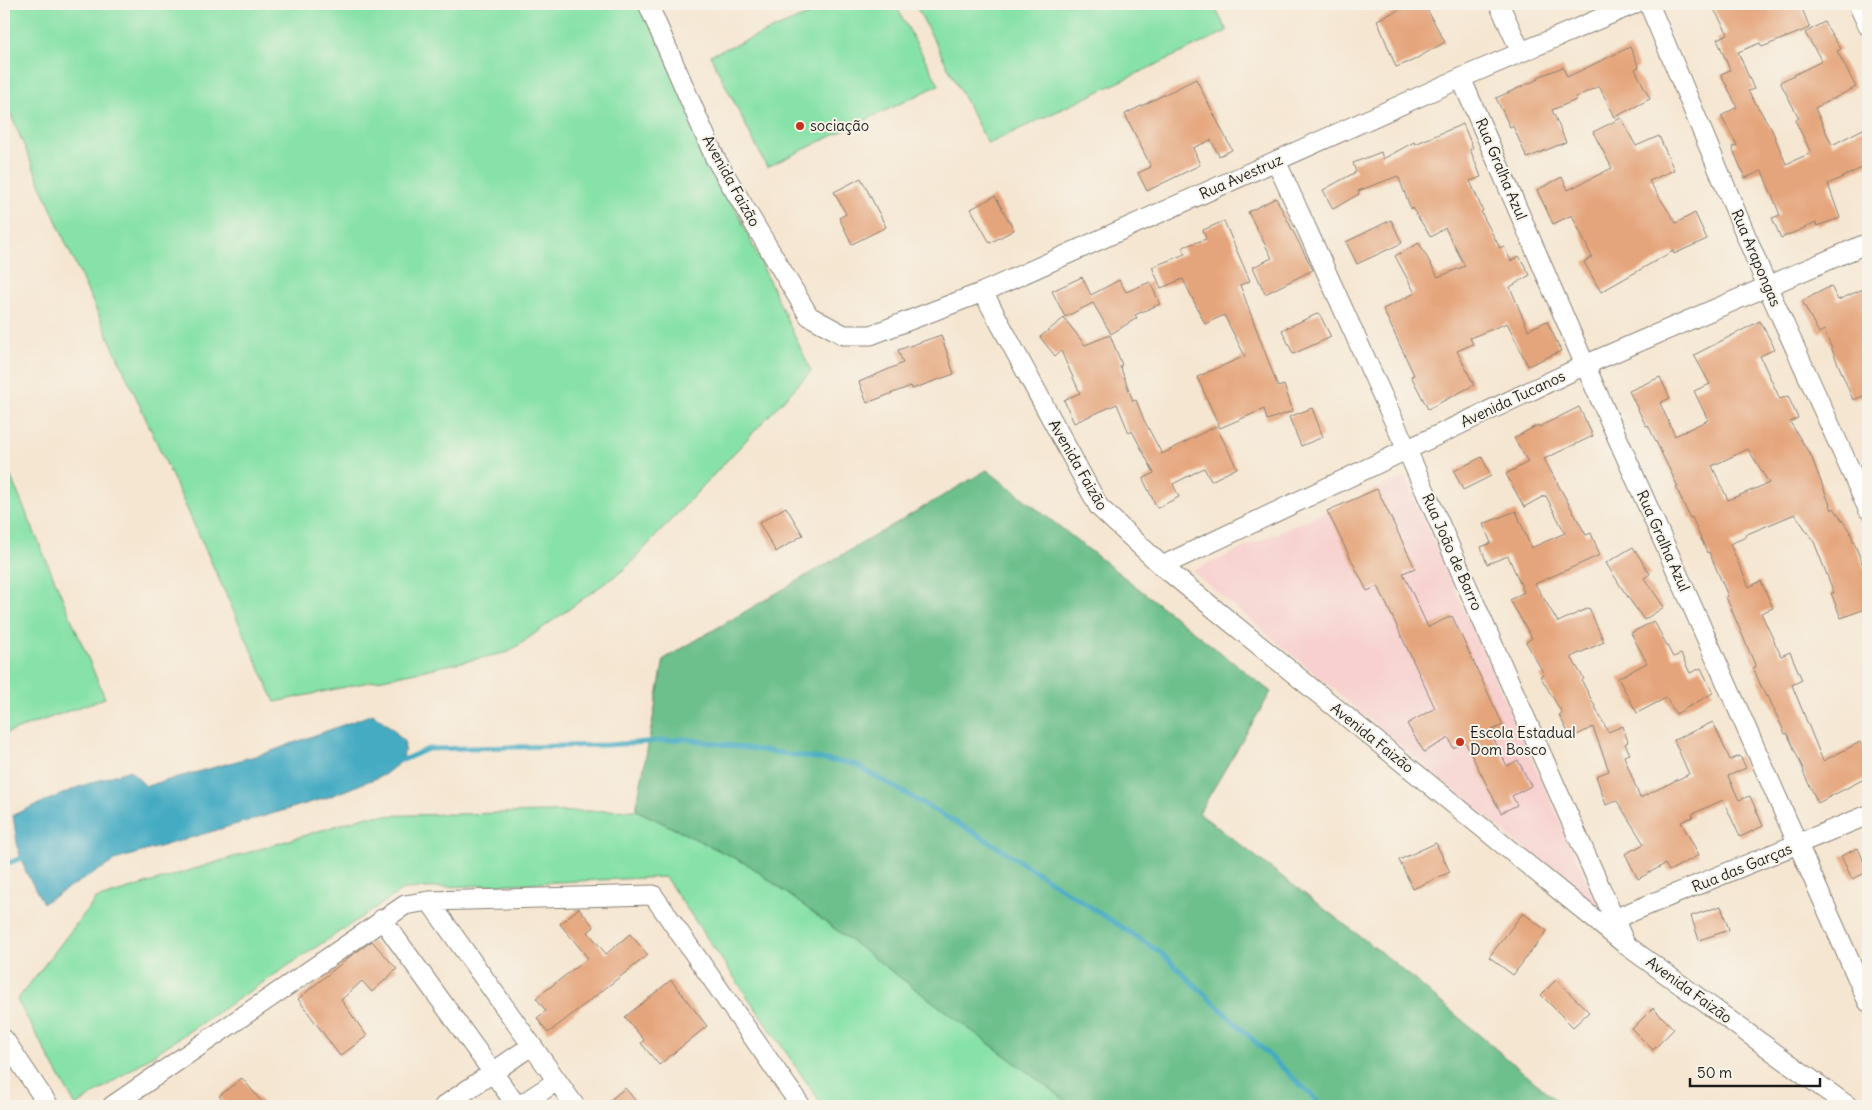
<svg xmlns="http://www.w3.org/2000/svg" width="1872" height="1110" font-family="Delius,sans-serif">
<rect width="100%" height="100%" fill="#f7f3e8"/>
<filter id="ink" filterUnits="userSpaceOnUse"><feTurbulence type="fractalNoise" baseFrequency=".02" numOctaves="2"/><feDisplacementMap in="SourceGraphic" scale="10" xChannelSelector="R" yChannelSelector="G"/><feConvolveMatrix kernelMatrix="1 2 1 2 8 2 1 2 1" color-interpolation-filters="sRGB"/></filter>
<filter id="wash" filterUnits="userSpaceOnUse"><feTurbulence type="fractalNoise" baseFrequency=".0096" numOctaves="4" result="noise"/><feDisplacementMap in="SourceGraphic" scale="20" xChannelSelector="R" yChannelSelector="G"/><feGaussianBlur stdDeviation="1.12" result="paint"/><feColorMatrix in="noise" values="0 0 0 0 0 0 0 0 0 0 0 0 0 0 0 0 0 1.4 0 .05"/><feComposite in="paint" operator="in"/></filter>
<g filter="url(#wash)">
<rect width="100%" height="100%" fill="#f5e6d1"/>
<path fill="#f7d0cf" d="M1404,477L1601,913L1192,571Z"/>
<path fill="#87e2a7" stroke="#527f62" d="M4,4H641L811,371L626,568L509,652L275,702L68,248L4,99Z
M835,4H895L939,85L767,167L710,55Z
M915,4H1213L1227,31L988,144Z
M4,461L105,698L4,734Z
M636,810L749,865L1073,1106H823L665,877L404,889L76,1106L17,1000L96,899L368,816Z"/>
<path fill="#6dc08c" stroke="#446e54" d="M987,470L1271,692L1199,813L1391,960L1563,1106H1073L749,865L636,810L664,659Z"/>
<path fill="#44abc3" stroke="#306470" d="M373,714L393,729L405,743L403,760L384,775L326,798L118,859L43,903L26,872L18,849L13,815L81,786L130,770L146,786L266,753Z"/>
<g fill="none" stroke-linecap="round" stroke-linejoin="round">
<path stroke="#44abc3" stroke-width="5" d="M403,760L428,749L608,745L685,739L854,764L990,842L1160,952L1323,1106
M4,865L21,858"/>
</g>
<g id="blocks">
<path fill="#e5a57b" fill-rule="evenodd" d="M1412,4H1424L1445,42L1412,61L1396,67L1377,20Z
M1711,4H1800L1810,28L1762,47L1760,43L1738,52L1754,89L1748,91L1772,130L1786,164L1811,153L1795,120L1799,118L1780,82L1822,61L1805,33L1824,22L1841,49L1837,51L1856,87L1815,108L1832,145L1863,129L1868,139V165L1828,184L1840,218L1817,226L1816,223L1781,238L1772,218L1780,215L1762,171L1745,178L1732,147L1737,145L1721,116L1737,107L1721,74L1730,70L1717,39L1728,34Z
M1630,47L1639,67L1635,69L1650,99L1615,117L1599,86L1576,97V100L1552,110L1566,142L1527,158L1513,126L1510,127L1496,98L1539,79L1538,77L1563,67L1567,77Z
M1196,79L1232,150L1219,156L1211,140L1193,148L1200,165L1147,191L1138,173L1151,167L1125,114Z
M1621,118L1636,146L1659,136L1674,170L1649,181L1676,223L1695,213L1707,239L1674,254L1673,251L1601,292L1584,262L1592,257L1572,215L1553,224L1537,190L1562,177L1568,190L1612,168L1593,132Z
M1463,124L1473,148L1470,149L1481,177L1470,181L1483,211L1481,212L1500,248L1504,246L1511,261L1519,256L1530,275L1510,287L1528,330L1547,321L1561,351L1528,366L1507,323L1470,338L1473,344L1457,351L1474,385L1428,409L1411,376L1414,375L1383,309L1415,293L1395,256L1419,243L1438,277L1465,266L1445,228L1431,237L1412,208L1411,209L1398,176L1358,191L1359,194L1333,209L1323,190L1356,172L1353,163L1381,152L1383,159L1414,142L1415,144Z
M861,178L886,227L852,244L839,218L846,214L834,192Z
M995,196L1014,230L990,243L971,209Z
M1276,198L1313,270L1265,294L1253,267L1272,258L1248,212Z
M1391,220L1402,243L1357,264L1346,242Z
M1224,221L1250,281L1240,285L1278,387L1284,385L1293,411L1267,420L1264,409L1220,428L1197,377L1245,356L1224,315L1205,324L1183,279L1161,288L1152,267L1185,254L1183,247L1206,239L1203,230Z
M1082,277L1091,295L1119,280L1126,292L1150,282L1160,304L1135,315L1137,318L1111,334L1093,303L1065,317L1052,291Z
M1831,286L1838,300L1868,287V394L1853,400L1824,330L1819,333L1802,301Z
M1319,313L1331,337L1293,354L1282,330Z
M1064,318L1085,345L1110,335L1122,365L1120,366L1133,401L1136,400L1144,420L1162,454L1216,426L1237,468L1211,481L1204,468L1173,484L1179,497L1157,508L1143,479L1154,473L1132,431L1129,433L1117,404L1074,423L1064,400L1080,393L1061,351L1055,356L1040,337Z
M1760,321L1775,349L1760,356L1780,399L1788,396L1798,418L1790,422L1811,456L1832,510L1834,508L1850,532L1868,578V608L1841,618L1831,593H1834L1814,542L1795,514L1745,535L1746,537L1730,544L1749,587L1761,581L1773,608L1761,613L1781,656L1790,652L1802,680L1792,685L1823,761L1860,742L1868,758V777L1818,803L1803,772L1804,771L1787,733L1785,734L1768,696L1766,697L1753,668L1756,667L1726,597L1728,596L1709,552L1707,553L1692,517L1690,518L1676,487H1678L1648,425L1646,426L1629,391L1660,377L1670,398L1660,403L1675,436L1708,420L1694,391L1710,384L1694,355ZM1748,449L1769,483L1728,500L1712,466Z
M941,335L954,374L912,389L911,386L867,403L859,382L903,363L898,350Z
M1579,407L1593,436L1544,459L1586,535L1591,533L1600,555L1535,584L1558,622L1589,608L1604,642L1571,657L1584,679L1582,681L1608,732L1623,726L1628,742L1625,744L1630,754L1624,756L1640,798L1689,774L1674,740L1713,722L1730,760L1740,756L1746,768L1728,776L1739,800L1750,796L1763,826L1740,837L1723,800L1692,814L1693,817L1681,822L1699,855L1669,871L1665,864L1638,879L1625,854L1644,844L1617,801L1606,805L1596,776L1609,771L1593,727L1571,738L1559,715L1562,713L1540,676L1544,674L1526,642L1532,638L1510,600L1524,592L1508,556L1487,564L1481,547L1491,543L1483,524L1516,511L1531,548L1565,533L1546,496H1544L1524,507L1506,474L1528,462L1514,438L1538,425L1539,427Z
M1312,408L1323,437L1301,446L1289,417Z
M1482,457L1491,476L1463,490L1454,471Z
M1377,489L1415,568L1403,573L1428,627L1452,616L1503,725L1490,731L1507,766L1518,760L1531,786L1512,796L1517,805L1501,813L1465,742L1453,748L1449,738L1424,752L1407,724L1435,708L1378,586L1367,591L1327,511Z
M786,507L803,535L776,552L759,523Z
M1633,547L1650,574L1644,578L1664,607L1644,620L1623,590L1606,563Z
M1654,621L1673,657L1681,654L1690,673L1701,668L1713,693L1676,714L1666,698L1637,713L1618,678L1647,663L1631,633Z
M1436,843L1450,872L1413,889L1399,860Z
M1858,848L1868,872L1852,879L1841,856Z
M1721,906L1729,930L1699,940L1691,916Z
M579,908L594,927L588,932L606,954L630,934L648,955L548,1033L537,1018L546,1011L536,998L588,958L560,924Z
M1523,913L1547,931L1513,975L1489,957Z
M372,941L397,969L372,992L362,981L341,1000L367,1036L340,1056L298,999L348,958Z
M671,980L707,1026L659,1065L641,1043L644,1040L625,1017Z
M1556,980L1589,1012L1573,1027L1541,995Z
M1653,1008L1674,1029L1653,1050L1632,1029Z
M242,1078L265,1106H227L219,1096Z
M625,1088L640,1106H603Z"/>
</g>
</g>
<g filter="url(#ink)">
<use href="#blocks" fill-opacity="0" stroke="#888176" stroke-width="1"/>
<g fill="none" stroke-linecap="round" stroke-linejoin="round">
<defs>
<path id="minor" d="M648,4L715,158L809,316L844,335H871L983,292L1461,78L1634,4
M1499,4L1521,52
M1649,4L1767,286L1868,509
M1858,4L1868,26
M1461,78L1585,365L1868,1002
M1276,161L1407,450L1624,941
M983,292L1099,507L1162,566L1626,945L1848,1106
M1162,566L1585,365L1868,243
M429,901L575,1106
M382,919L517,1106
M1614,919L1868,815
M4,1039L49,1106
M112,1106L405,905L429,901L653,895L801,1106
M444,1106L531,1046
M519,1106L557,1081"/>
</defs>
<use href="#minor" stroke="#888176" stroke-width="21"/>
<use href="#minor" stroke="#fff" stroke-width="19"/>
</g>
</g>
<g fill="#c8321e" stroke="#f7f3e8" stroke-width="2">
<circle cx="800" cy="126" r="5"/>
<circle cx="1460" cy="742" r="5"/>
</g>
<g text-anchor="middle" stroke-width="4" stroke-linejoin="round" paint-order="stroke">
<g font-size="15" fill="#1c1c1c" stroke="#f7f3e8" text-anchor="start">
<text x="810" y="131">sociação</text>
<text x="1470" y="738">Escola Estadual<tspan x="1470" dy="17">Dom Bosco</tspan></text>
</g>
<g font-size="15" fill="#1c1c1c" stroke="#f7f3e8">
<text transform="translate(1501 169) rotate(67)" y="5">Rua Gralha Azul</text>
<text transform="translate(1241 177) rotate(-24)" y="5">Rua Avestruz</text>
<text transform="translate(731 181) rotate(61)" y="5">Avenida Faizão</text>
<text transform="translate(1756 258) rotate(67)" y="5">Rua Arapongas</text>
<text transform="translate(1513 399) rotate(-25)" y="5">Avenida Tucanos</text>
<text transform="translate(1078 465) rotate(60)" y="5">Avenida Faizão</text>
<text transform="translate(1663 541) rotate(66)" y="5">Rua Gralha Azul</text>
<text transform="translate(1452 552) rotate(66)" y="5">Rua João de Barro</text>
<text transform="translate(1372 738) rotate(39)" y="5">Avenida Faizão</text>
<text transform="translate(1742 868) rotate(-22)" y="5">Rua das Garças</text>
<text transform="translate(1689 990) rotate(36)" y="5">Avenida Faizão</text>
</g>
</g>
<rect width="1872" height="1110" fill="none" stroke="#f7f3e8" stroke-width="20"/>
<path d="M1690 1078v8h130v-8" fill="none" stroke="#1c1c1c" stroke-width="2.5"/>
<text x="1697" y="1078" font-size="15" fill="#1c1c1c" stroke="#f7f3e8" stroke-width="4" paint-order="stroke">50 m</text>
</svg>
